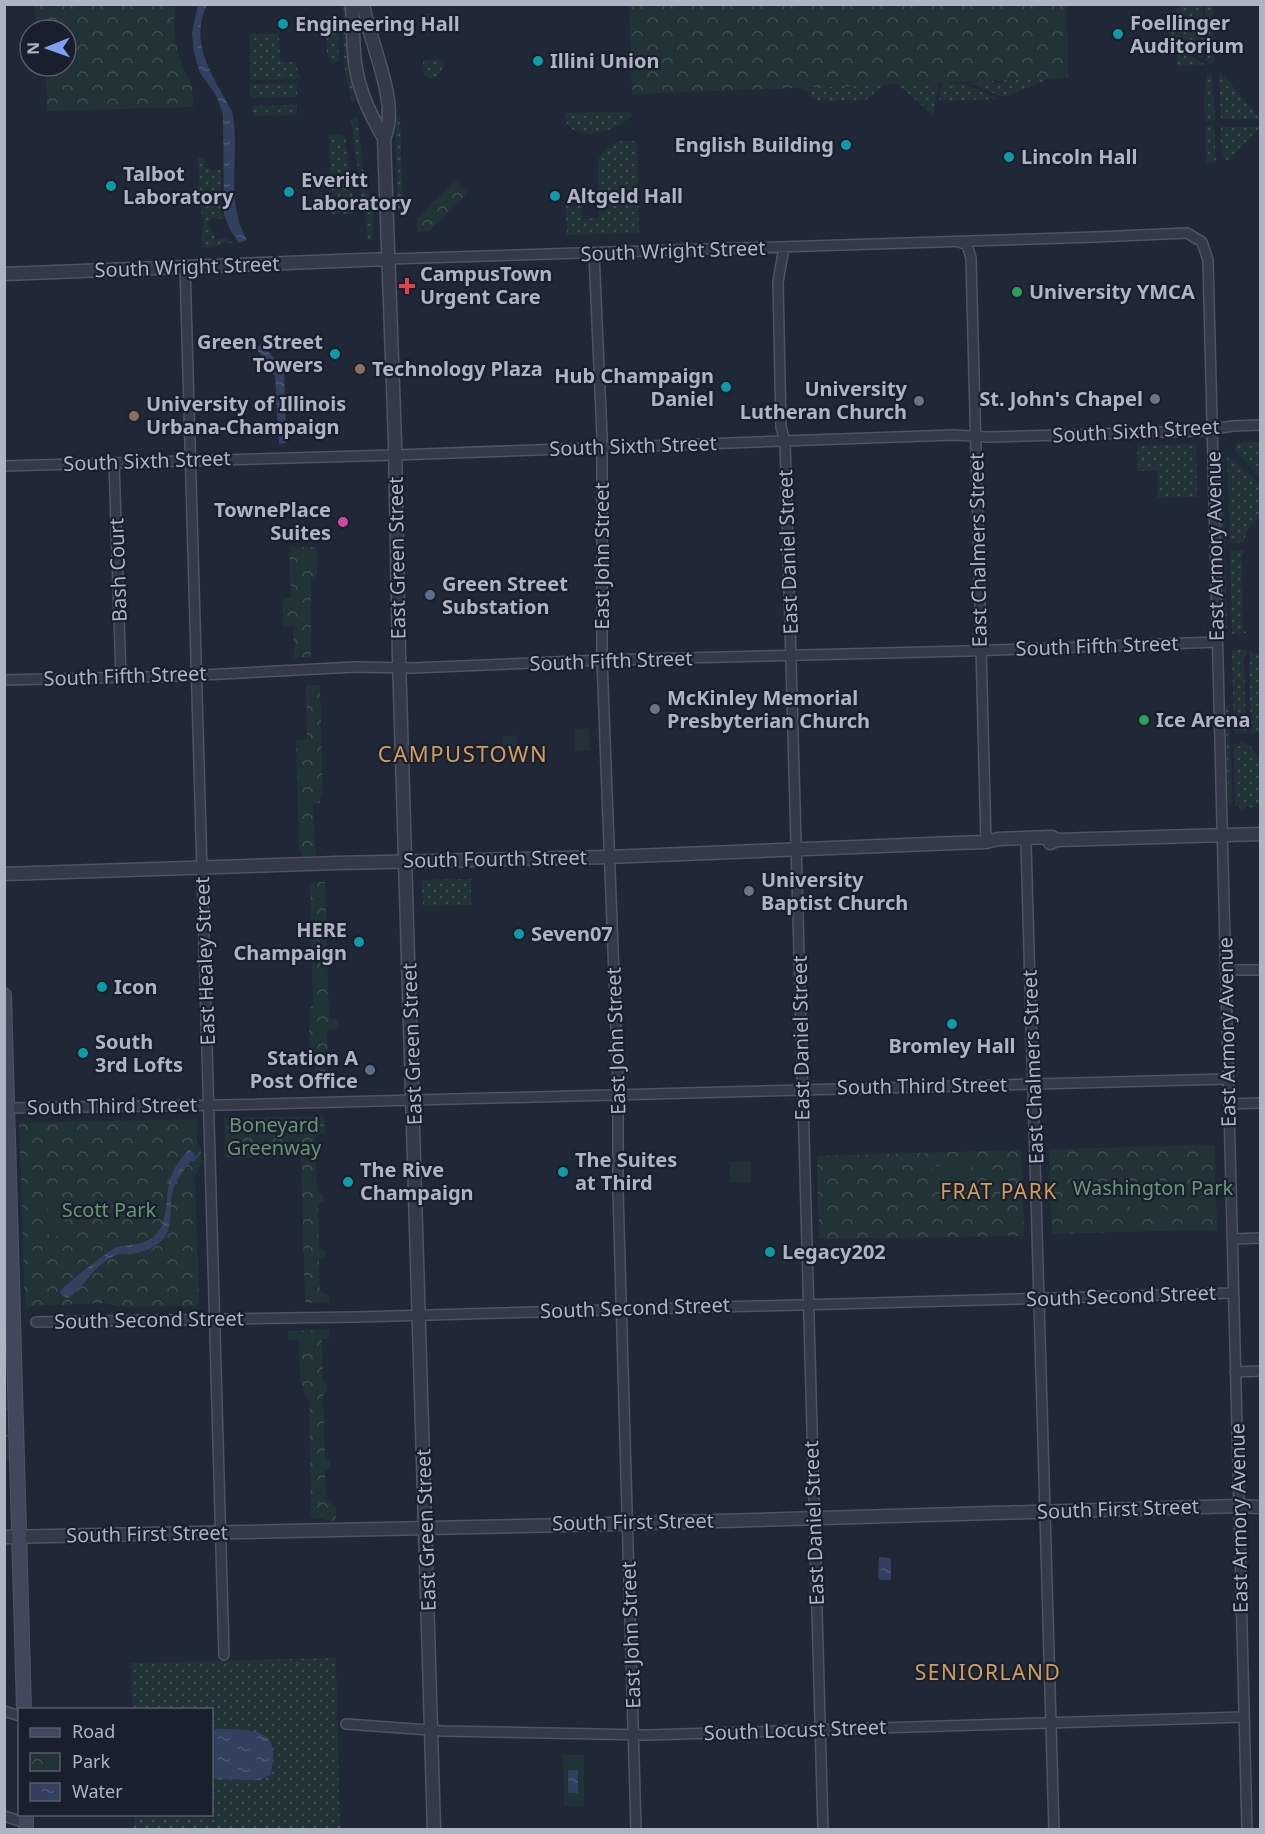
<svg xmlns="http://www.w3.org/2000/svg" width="1265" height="1834" viewBox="0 0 1265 1834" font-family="'Noto Sans',sans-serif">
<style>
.grass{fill:url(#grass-dots)}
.park{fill:url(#park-crowns)}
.garden{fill:#223338}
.water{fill:url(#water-ripples)}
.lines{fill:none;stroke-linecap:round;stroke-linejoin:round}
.minor-casing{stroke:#4e5462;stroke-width:12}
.tertiary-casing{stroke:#4e5462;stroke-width:15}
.secondary-casing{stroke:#4e5462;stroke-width:16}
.minor{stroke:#343a48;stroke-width:9}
.tertiary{stroke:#343a48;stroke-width:12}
.secondary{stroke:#42485b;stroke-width:14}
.culture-dot{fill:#0f9aa8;stroke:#191f2c;stroke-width:2}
.health-dot{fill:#e0444e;stroke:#191f2c;stroke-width:2}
.leisure-dot{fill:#2e9e5b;stroke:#191f2c;stroke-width:2}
.education-dot{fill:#8d6e63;stroke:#191f2c;stroke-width:2}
.worship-dot{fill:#6b7280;stroke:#191f2c;stroke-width:2}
.hotel-dot{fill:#d1479c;stroke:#191f2c;stroke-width:2}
.service-dot{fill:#5c6f8a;stroke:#191f2c;stroke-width:2}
.labels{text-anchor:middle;stroke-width:4.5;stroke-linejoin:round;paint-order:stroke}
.poi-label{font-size:20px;font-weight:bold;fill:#aeb4c4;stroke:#191f2c;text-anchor:start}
.street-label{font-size:20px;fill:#aeb4c4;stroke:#191f2c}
.park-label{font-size:20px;fill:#669577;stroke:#191f2c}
.neighbourhood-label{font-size:21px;letter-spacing:1.5px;fill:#d29e5c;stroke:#191f2c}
.quarter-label{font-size:22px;letter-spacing:1.5px;fill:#d29e5c;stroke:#191f2c}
</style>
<defs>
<pattern id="grass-dots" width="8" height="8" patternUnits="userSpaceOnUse" patternTransform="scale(1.5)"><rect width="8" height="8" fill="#223338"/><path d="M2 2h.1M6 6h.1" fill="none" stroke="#404e53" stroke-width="1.8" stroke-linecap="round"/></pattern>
<pattern id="park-crowns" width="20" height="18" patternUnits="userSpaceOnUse" patternTransform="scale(1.5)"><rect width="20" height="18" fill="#223338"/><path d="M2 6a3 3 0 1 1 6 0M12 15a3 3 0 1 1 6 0" fill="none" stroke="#404e53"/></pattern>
<pattern id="water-ripples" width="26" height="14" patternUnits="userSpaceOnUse" patternTransform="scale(1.5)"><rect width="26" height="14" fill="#34405f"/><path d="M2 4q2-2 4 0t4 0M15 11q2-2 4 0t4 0" fill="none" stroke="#4f5974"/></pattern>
</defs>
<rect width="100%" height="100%" fill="#202737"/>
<path class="grass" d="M1183 4 1202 5 1203 58C1194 53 1181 49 1174 41 1162 29 1170 12 1183 4Z
M342 5H346L348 70 356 101H352L345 71Z
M1205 5H1213L1214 62 1212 63 1206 60Z
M431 13 438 17 443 29 422 32V19L425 14Z
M326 16H338L339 62 333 63 327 54Z
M250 34H279L280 62H295L301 79 250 80Z
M1179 53H1184L1203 63 1204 65 1177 66 1176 55Z
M425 60H441L444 62 442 69 437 77 431 79 424 75 423 61Z
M1212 72 1215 121 1205 122 1204 96 1207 73Z
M1221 72 1260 119H1221L1219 73Z
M1045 78V81L1007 96H1000L970 83 993 80 994 83H1004V80Z
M939 82 933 115 900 86 899 84Z
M942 82 963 84 998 99 939 101Z
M297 83V97L250 98V84Z
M885 84 866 100 818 101 800 88Z
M297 105V115L253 116 252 106Z
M628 112 633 114C618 133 567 147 564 113Z
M400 116 403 217H398L395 117Z
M357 118 365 182 360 184 351 119Z
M1214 125 1216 162 1206 163 1205 126Z
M1260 127 1228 161C1220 154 1220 138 1221 127Z
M329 135 345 136 350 172 347 176H333V173L330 172Z
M617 141H637L639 233 567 235 566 206H581L582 219 599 218 598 161 600 156Z
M204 157 205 166 212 171 221 170V208L224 219 212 218 207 224 211 227 216 240 228 237 232 243H222V246L204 247 202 245 203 221 199 200 198 158Z
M334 183 351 184 355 214H332L331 187H334Z
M366 187 374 206 373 239H368L360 188Z
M1260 442V477L1235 451 1236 443Z
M1196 444 1197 497 1157 498V470L1138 471 1137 446Z
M1219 452H1223L1227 629H1224Z
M1227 454 1260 484V518L1247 530 1244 542 1230 543Z
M1244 550V554L1242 555 1243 630H1246V633L1232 634 1230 551Z
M1232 650H1247V655L1244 656 1246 729 1249 733 1234 734Z
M1249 651 1259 655 1260 663V733H1251Z
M1229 705 1232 804H1228L1226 706Z
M1241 742C1265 748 1261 782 1260 802L1253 808 1245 806 1244 811H1241L1239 806H1235L1234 745 1240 746Z
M471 879V905L423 906 422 880Z
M336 1658 340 1829H134V1815L212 1814V1710L132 1709 131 1663Z"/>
<path class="park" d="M34 5H176L174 20 175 42 182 64 192 87 193 107 47 111 46 77H53V66H66V30H38Z
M629 5H1067L1068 78 632 94Z
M455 180 468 193 430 231 417 232V219Z
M289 547H317V575L311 579V658H294L293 627H283V599L291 598Z
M306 685H320L323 797H320V803L313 804 316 856H303L299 849 296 740 307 739Z
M310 882H325L329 1019H338V1029L327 1030 329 1084H338V1088H315V1069L309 1058V1007L313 1006Z
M324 1116 325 1133 315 1136 317 1191 323 1195 324 1201 318 1204 319 1248 326 1252V1257L319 1260 320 1291 329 1296V1302L305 1303 301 1157 225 1158 224 1118Z
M197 1119V1142L201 1149V1163L195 1176 199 1306 119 1307 106 1303 34 1306 25 1310 19 1123Z
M1215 1145 1217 1231 1195 1230 1052 1234 1049 1149Z
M1021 1150 1024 1236 819 1239 817 1156Z
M329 1330V1339H322L323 1381 327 1385V1392L323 1395 325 1458 330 1461V1468L325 1471 326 1501 336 1506V1519L333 1521 311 1517 309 1402 300 1381 299 1340H288V1331Z
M4 1332 9 1461 5 1462 4 1461Z"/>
<path class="garden" d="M589 728 590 750 575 751 574 729Z
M517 735V755H503V736Z
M751 1161V1182H730V1162Z
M971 1165 972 1188 933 1189V1166Z
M1131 1200 1162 1201 1161 1217 1130 1216Z
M48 1204H64L65 1236H49Z
M563 1755H584V1806H564Z"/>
<path class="water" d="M198 4 207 5C188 43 214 78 232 111 241 154 224 201 247 240L239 243 232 233 224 215 223 114 216 95 200 73 194 53 192 33Z
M262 343 284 371 286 443 279 444 275 376 256 348Z
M189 1149 198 1157 194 1161H191C183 1171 175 1181 172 1194 169 1207 173 1222 166 1235 159 1246 143 1253 130 1254 125 1255 121 1253 117 1255 95 1262 86 1286 68 1298L61 1295 60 1292C63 1286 111 1248 118 1247 133 1244 146 1245 157 1233 169 1220 165 1196 170 1180 173 1168 181 1158 189 1149Z
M879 1557 891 1558V1578L890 1580H880L878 1578Z
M216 1729C251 1730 284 1726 270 1775L260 1780 212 1779V1731Z
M568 1770H578V1793H568Z"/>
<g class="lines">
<defs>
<path id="minor" d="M959 242 967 245 971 258 986 842
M784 247 778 282 781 427 785 441 823 1830
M594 253 602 436V660L618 1081V1191L636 1830
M389 259 1096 237 1187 233 1202 242 1208 260 1247 1830
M185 266 224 1655
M114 462 121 677
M4 466 395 455 953 435 989 437 1199 431 1233 426 1260 425
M4 680 183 676 355 667 413 668 602 660 967 651 1217 642
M1026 844 1054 1830
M1226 970H1260
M1229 1104 1260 1103
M4 1108 223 1105 1228 1079
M1232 1239 1260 1238
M36 1322 356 1317 1233 1293
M1235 1372 1260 1371
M4 1711 20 1716
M346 1724 443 1731 647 1735 1244 1717
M4 1816 26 1823"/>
<path id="tertiary" d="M352 4C354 51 351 75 373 118 377 125 379 131 384 138
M363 4C369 41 401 105 384 138L395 442 399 657 434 1830
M4 274 389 259
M1050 843 1057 840 1260 834
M4 874 337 863 608 857 955 843 986 842 998 839 1052 837 1057 840
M4 1537 615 1524 1238 1506 1260 1507"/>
<path id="secondary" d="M4 995 24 1710
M26 1814V1830"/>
</defs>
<use href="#minor" class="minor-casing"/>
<use href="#tertiary" class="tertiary-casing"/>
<use href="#secondary" class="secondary-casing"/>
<use href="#minor" class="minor"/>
<use href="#tertiary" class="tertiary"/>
<use href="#secondary" class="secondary"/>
</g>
<g class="culture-dot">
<circle cx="283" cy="24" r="6"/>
<circle cx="1118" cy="34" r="6"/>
<circle cx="538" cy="61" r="6"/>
<circle cx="846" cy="145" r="6"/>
<circle cx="1009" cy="157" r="6"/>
<circle cx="111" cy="186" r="6"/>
<circle cx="289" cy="192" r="6"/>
<circle cx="555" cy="196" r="6"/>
<circle cx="335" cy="354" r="6"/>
<circle cx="726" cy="387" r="6"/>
<circle cx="519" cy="934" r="6"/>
<circle cx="359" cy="942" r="6"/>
<circle cx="102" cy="987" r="6"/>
<circle cx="952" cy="1024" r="6"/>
<circle cx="83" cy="1053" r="6"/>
<circle cx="563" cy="1172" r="6"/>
<circle cx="348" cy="1182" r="6"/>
<circle cx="770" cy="1252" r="6"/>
</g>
<path class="health-dot" d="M404 277h6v6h6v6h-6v6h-6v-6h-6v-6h6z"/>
<g class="leisure-dot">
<circle cx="1017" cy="292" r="6"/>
<circle cx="1144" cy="720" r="6"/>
</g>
<g class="education-dot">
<circle cx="360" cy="369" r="6"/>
<circle cx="134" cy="416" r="6"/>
</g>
<g class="worship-dot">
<circle cx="1155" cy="399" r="6"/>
<circle cx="919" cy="401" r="6"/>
<circle cx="655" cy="709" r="6"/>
<circle cx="749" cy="891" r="6"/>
</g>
<circle class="hotel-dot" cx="343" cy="522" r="6"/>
<g class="service-dot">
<circle cx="430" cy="595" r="6"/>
<circle cx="370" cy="1070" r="6"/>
</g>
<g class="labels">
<g class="poi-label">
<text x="1130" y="30">Foellinger<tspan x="1130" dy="23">Auditorium</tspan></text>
<text x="295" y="31">Engineering Hall</text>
<text x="550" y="68">Illini Union</text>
<text x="834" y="152" text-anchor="end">English Building</text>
<text x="1021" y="164">Lincoln Hall</text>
<text x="123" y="181">Talbot<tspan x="123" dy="23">Laboratory</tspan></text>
<text x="301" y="187">Everitt<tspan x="301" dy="23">Laboratory</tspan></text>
<text x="567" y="203">Altgeld Hall</text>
<text x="420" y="281">CampusTown<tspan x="420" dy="23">Urgent Care</tspan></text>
<text x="1029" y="299">University YMCA</text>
<text x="323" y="349" text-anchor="end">Green Street<tspan x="323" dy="23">Towers</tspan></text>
<text x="372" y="376">Technology Plaza</text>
<text x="714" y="383" text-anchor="end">Hub Champaign<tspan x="714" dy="23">Daniel</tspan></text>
<text x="907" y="396" text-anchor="end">University<tspan x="907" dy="23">Lutheran Church</tspan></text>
<text x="1143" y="406" text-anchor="end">St. John's Chapel</text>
<text x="146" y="411">University of Illinois<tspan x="146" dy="23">Urbana-Champaign</tspan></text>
<text x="331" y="517" text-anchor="end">TownePlace<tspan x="331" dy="23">Suites</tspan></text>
<text x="442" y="591">Green Street<tspan x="442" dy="23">Substation</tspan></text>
<text x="667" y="705">McKinley Memorial<tspan x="667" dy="23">Presbyterian Church</tspan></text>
<text x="1156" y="727">Ice Arena</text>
<text x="761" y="887">University<tspan x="761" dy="23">Baptist Church</tspan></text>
<text x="347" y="937" text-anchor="end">HERE<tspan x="347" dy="23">Champaign</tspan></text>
<text x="531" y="941">Seven07</text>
<text x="114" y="994">Icon</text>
<text x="95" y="1049">South<tspan x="95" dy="23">3rd Lofts</tspan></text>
<text x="952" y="1053" text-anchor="middle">Bromley Hall</text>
<text x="358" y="1065" text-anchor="end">Station A<tspan x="358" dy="23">Post Office</tspan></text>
<text x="575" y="1167">The Suites<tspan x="575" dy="23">at Third</tspan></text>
<text x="360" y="1177">The Rive<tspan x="360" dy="23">Champaign</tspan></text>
<text x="782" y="1259">Legacy202</text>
</g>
<g class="street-label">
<text transform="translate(673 251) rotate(-2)" y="7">South Wright Street</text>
<text transform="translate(187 267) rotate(-2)" y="7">South Wright Street</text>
<text transform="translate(1136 431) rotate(-3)" y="7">South Sixth Street</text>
<text transform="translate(633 446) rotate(-2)" y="7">South Sixth Street</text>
<text transform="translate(147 461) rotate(-2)" y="7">South Sixth Street</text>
<text transform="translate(1215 546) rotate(-91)" y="7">East Armory Avenue</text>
<text transform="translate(978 550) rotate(-91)" y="7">East Chalmers Street</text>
<text transform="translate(788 552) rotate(-92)" y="7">East Daniel Street</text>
<text transform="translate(602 556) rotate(-90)" y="7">East John Street</text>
<text transform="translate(397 558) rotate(-91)" y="7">East Green Street</text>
<text transform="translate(118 570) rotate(-92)" y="7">Bash Court</text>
<text transform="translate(1097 646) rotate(-2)" y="7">South Fifth Street</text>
<text transform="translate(611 661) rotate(-2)" y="7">South Fifth Street</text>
<text transform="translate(125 676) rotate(-2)" y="7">South Fifth Street</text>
<text transform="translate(495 859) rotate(-1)" y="7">South Fourth Street</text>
<text transform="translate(205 961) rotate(-92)" y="7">East Healey Street</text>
<text transform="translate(1227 1032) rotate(-91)" y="7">East Armory Avenue</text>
<text transform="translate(801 1038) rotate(-91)" y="7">East Daniel Street</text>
<text transform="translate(616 1041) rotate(-92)" y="7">East John Street</text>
<text transform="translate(412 1044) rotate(-92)" y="7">East Green Street</text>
<text transform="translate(1033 1067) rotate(-92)" y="7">East Chalmers Street</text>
<text transform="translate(922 1086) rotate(-1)" y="7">South Third Street</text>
<text transform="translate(112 1106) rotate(-1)" y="7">South Third Street</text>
<text transform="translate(1121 1296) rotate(-2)" y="7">South Second Street</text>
<text transform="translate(635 1308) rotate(-2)" y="7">South Second Street</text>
<text transform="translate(149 1320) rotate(-1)" y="7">South Second Street</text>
<text transform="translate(1118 1509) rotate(-2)" y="7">South First Street</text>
<text transform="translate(1239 1518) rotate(-91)" y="7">East Armory Avenue</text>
<text transform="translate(633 1522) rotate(-1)" y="7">South First Street</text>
<text transform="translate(814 1523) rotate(-92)" y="7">East Daniel Street</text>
<text transform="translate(426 1530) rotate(-92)" y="7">East Green Street</text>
<text transform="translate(147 1534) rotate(-1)" y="7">South First Street</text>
<text transform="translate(631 1635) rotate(-92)" y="7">East John Street</text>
<text transform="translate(795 1730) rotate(-2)" y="7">South Locust Street</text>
</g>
<g class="park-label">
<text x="274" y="1132">Boneyard<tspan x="274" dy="23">Greenway</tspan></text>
<text x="1153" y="1195">Washington Park</text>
<text x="109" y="1217">Scott Park</text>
</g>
<g class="neighbourhood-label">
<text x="999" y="1199">FRAT PARK</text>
<text x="988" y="1680">SENIORLAND</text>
</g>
<g class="quarter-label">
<text x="463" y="762">CAMPUSTOWN</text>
</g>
</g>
<rect width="1265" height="1834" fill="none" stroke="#aeb4c4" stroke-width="12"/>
<rect x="18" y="1708" width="195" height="108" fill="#191f2c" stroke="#555b69" stroke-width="1.5"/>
<rect x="30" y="1728" width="30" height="9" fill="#42485b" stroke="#555b69" stroke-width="1.5"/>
<text x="72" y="1738" font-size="18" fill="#aeb4c4">Road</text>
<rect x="30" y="1753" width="30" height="18" fill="url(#park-crowns)" stroke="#555b69" stroke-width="1.5"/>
<text x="72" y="1768" font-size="18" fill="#aeb4c4">Park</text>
<rect x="30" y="1783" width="30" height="18" fill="url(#water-ripples)" stroke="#555b69" stroke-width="1.5"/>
<text x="72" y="1798" font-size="18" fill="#aeb4c4">Water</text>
<g transform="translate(48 48) rotate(269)"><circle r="28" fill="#191f2c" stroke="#555b69" stroke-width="1.5"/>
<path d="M0-4.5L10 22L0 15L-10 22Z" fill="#829ff6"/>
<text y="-9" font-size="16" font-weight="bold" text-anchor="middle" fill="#aeb4c4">N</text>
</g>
</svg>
